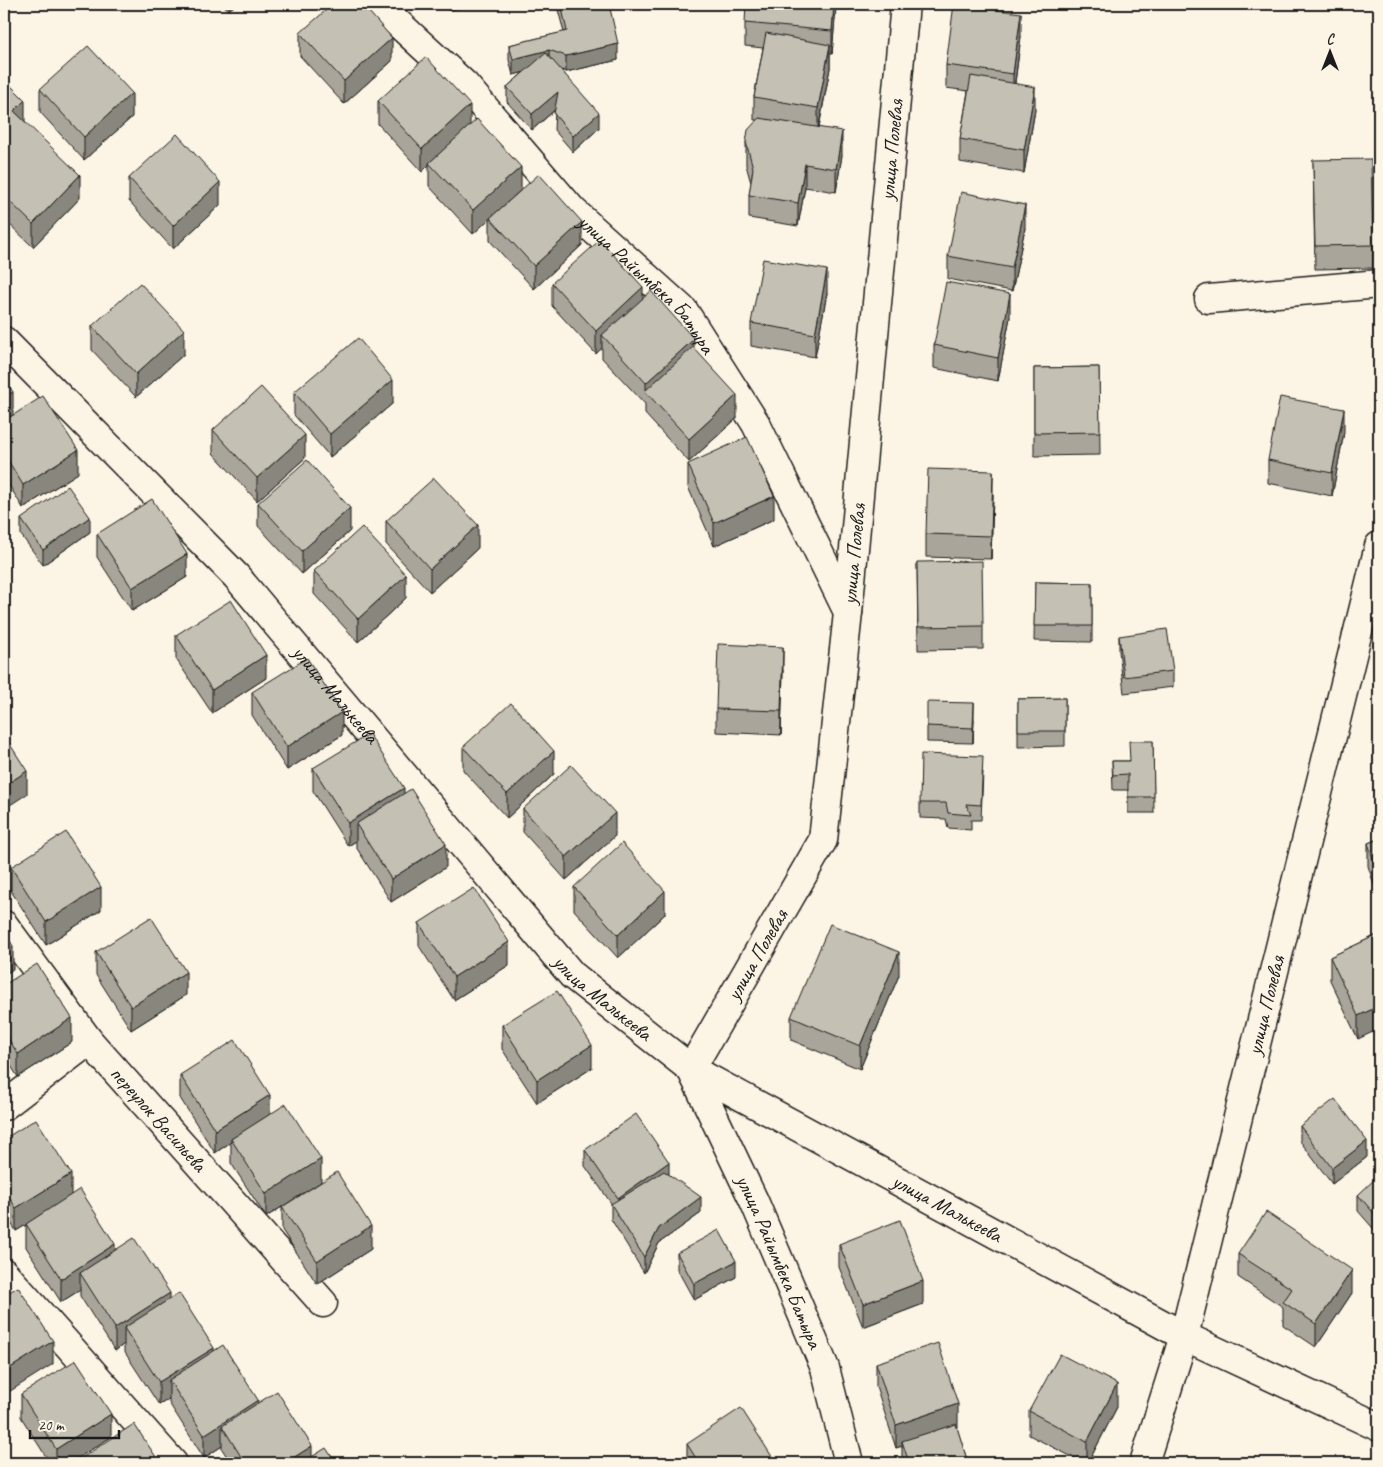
<svg xmlns="http://www.w3.org/2000/svg" width="1383" height="1467" viewBox="0 0 1383 1467" font-family="Caveat,sans-serif">
<style>
.lines{fill:none;stroke-linecap:round;stroke-linejoin:round}
.minor-casing{stroke:#1c1c1c;stroke-width:31}
.minor{stroke:#fcf5e5;stroke-width:28}
.wall{fill:#a9a59a;stroke:#1c1c1c}
.shaded-wall{fill:#89867d;stroke:#1c1c1c}
.building{fill:#c4c0b3;stroke:#1c1c1c}
.labels{text-anchor:middle;stroke-width:5;stroke-linejoin:round;paint-order:stroke}
.street-label{font-size:21px;fill:#1c1c1c;stroke:#fcf5e5}
</style>
<rect width="100%" height="100%" fill="#fcf5e5"/>
<filter id="ink" filterUnits="userSpaceOnUse"><feTurbulence type="fractalNoise" baseFrequency=".02" numOctaves="2"/><feDisplacementMap in="SourceGraphic" scale="10" xChannelSelector="R" yChannelSelector="G"/><feConvolveMatrix kernelMatrix="1 2 1 2 8 2 1 2 1" color-interpolation-filters="sRGB"/></filter>
<g filter="url(#ink)">
<g class="lines">
<defs>
<g id="minor">
<path id="s1" d="M377 4 465 85 573 211 684 311 756 424 848 612"/>
<path d="M1209 299 1379 284"/>
<path id="s2" d="M4 341 236 576 572 975 691 1069 1184 1336 1379 1427"/>
<path id="s3" d="M4 925 89 1041 323 1303"/>
<path id="s4" d="M691 1069 823 840 848 613 905 4"/>
<path id="s5" d="M691 1069 754 1201 825 1368 849 1463"/>
<path d="M4 1106 89 1041"/>
<path d="M4 1273 173 1463"/>
<path id="s6" d="M1144 1463 1184 1336 1379 546"/>
</g>
</defs>
<use href="#minor" class="minor-casing"/>
<use href="#minor" class="minor"/>
</g>
<path class="wall" d="M222 4H236L229 10Z
M287 4H296L293 8Z
M446 4H481L448 10Z
M558 4H609L618 60 566 72 562 70 599 128 573 152 554 130 555 110 532 130 507 102V87L524 72 513 75 509 60V45L564 32 558 10Z
M836 4 832 54H830V68L819 128 842 155 836 192 805 187 798 226 749 218V195L751 183 746 165V142L757 120H754V97L763 48 745 46V23Z
M300 33 392 61 344 104 300 56Z
M1021 36 1015 83 1035 110 1024 173 960 162V139L968 91 946 88V65Z
M4 79 25 122 80 198 33 247 4 219Z
M40 89 132 117 84 160 40 112Z
M378 101 470 126 521 190 582 245 534 289 490 241V218L473 234 429 186V165L422 172 378 124Z
M1313 160 1373 245V268L1315 269Z
M129 178 220 205 173 249 129 201Z
M1025 228 1012 291 948 279V256Z
M552 283 643 298 694 348 737 418 689 462 645 414V404L602 358V348L596 354 552 306Z
M827 293 815 357 751 346V323Z
M1010 317 998 381 934 368V345Z
M92 326 184 354 136 397 92 350Z
M1099 367 1100 455 1034 456V368Z
M294 392 393 403 330 457 294 415Z
M4 421 78 473 23 508 4 477Z
M213 430 305 458 257 501 213 453Z
M1344 432 1332 496 1268 483V460Z
M688 464 774 519 714 546 688 487Z
M993 494 991 559 926 557V534Z
M258 503 350 531 302 574 258 526Z
M21 519 90 532 43 565 21 535Z
M386 521 478 548 430 592 386 544Z
M97 534 187 577 132 611 97 557Z
M917 562 983 626V649L918 650Z
M314 571 406 598 358 642 314 594Z
M1035 582 1092 583V642L1034 641Z
M176 635 266 678 212 713 176 659Z
M1119 636 1173 671V687L1124 693 1119 651Z
M783 670 781 735 716 732V709Z
M252 692 342 735 287 770 252 715Z
M1065 698V746L1018 747V699Z
M974 719 973 743 927 742V726Z
M1153 741 1154 813H1128V790H1113L1112 761H1129Z
M463 747 554 774 507 818 463 770Z
M313 768 404 794 446 867 391 902 356 847V841L348 846 313 791Z
M983 772 981 820H971V830L948 828 946 819 920 818V803Z
M523 809 615 836 566 880 523 832Z
M1379 839V900L1368 866V843Z
M11 867 101 910 46 945 11 891Z
M574 887 665 914 618 958 574 910Z
M419 923 509 965 454 1000 419 946Z
M1379 934 1358 1039 1330 980V957Z
M96 952 186 995 131 1030 96 975Z
M899 975 860 1069 791 1040V1017Z
M4 985 72 1042 18 1077 4 1055Z
M502 1025 592 1068 537 1103 502 1049Z
M180 1075 270 1115 321 1181 371 1249 317 1284 282 1230V1207L266 1217 231 1163V1142L215 1153 180 1098Z
M1300 1126 1367 1157 1332 1184 1300 1141Z
M4 1139 71 1195 115 1250 170 1299 258 1403 312 1457 336 1463H231L222 1449V1446L204 1458 169 1403V1399L159 1405 124 1351V1344L115 1351 80 1296V1290L61 1302 26 1247V1225L16 1231 4 1212Z
M585 1150 669 1174 701 1213 659 1243 644 1273 611 1219V1203L585 1166Z
M1379 1180V1235L1358 1211V1195Z
M839 1244 923 1304 863 1327 839 1267Z
M677 1253 736 1277 694 1300 677 1269Z
M1238 1254 1352 1293 1316 1347 1283 1325V1307L1238 1277Z
M876 1363 958 1428H957L968 1463H904L902 1457V1446L896 1448 876 1386Z
M21 1394 111 1437 70 1463H50L21 1417Z
M1117 1407 1088 1463H1084L1029 1435V1411Z
M687 1444 776 1463H687Z"/>
<path class="shaded-wall" d="M229 4H236L229 10Z
M293 4H296L293 8Z
M834 4H836V8L832 54V31Z
M1021 13V36L1013 97V74Z
M392 38V61L344 104V81Z
M618 44V60L566 72V56Z
M830 45V68L818 131V108Z
M549 50V66L513 75V59Z
M1035 87V110L1024 173V150Z
M558 92V107L532 130V114Z
M132 93V117L84 160V137Z
M25 100V123L14 111Z
M470 105V128L429 163V165L422 172V149Z
M599 113V128L573 152V136Z
M842 131V155L836 192V169Z
M805 164V187L798 226V203Z
M521 167V190L473 234V210Z
M80 175V198L33 247V224Z
M220 182V205L173 249V226Z
M1025 205V228L1012 291V268Z
M582 222V245L534 289V266Z
M827 270V293L815 357V334Z
M643 287V311L602 335V348L596 354V331Z
M1010 294V317L998 381V358Z
M184 330V354L136 397V374Z
M694 339V362L646 393V383Z
M393 380V403L330 457V434Z
M13 392V415L4 420V397Z
M737 395V418L689 462V439Z
M1344 409V432L1332 496V473Z
M305 435V458L257 501V478Z
M78 450V473L23 508V485Z
M993 471V494L991 559V536Z
M774 496V519L714 546V523Z
M350 508V531L302 574V551Z
M90 517V532L43 565V550Z
M478 525V548L430 592V569Z
M187 554V577L132 611V588Z
M406 575V598L358 642V619Z
M783 647V670L781 735V711Z
M266 655V678L212 713V690Z
M974 703V719L973 743V728Z
M342 712V735L287 770V747Z
M554 751V774L507 818V794Z
M27 771V794L4 809V786Z
M404 788V811L356 824V841L348 846V823Z
M615 813V836L566 880V857Z
M446 844V867L391 902V879Z
M101 887V910L46 945V922Z
M665 891V914L618 958V935Z
M509 942V965L454 1000V977Z
M13 946V969L4 975V952Z
M899 952V975L860 1069V1046Z
M186 972V995L131 1030V1007Z
M1379 1006V1029L1358 1039V1016Z
M72 1018V1042L18 1077V1054Z
M592 1045V1068L537 1103V1080Z
M270 1095V1118L231 1139V1142L215 1153V1130Z
M1367 1141V1157L1332 1184V1168Z
M321 1159V1182L266 1217V1194Z
M669 1162V1177L618 1213V1198Z
M71 1174V1197L16 1231V1208Z
M701 1197V1213L659 1243 644 1273V1257L659 1228Z
M371 1226V1249L317 1284V1261Z
M115 1244V1267L80 1273V1290L61 1302V1279Z
M736 1261V1277L694 1300V1284Z
M1352 1270V1293L1316 1347V1324Z
M923 1281V1304L863 1327V1304Z
M170 1293V1316L124 1328V1344L115 1351V1328Z
M53 1341V1364L4 1395V1372Z
M214 1348V1371L169 1380V1399L159 1405V1382Z
M1117 1384V1407L1088 1463H1087V1442Z
M258 1400V1423L222 1426V1446L204 1458V1435Z
M958 1404V1428L904 1445 902 1441V1446L896 1448V1425Z
M111 1414V1437L70 1463H56V1449Z
M312 1446V1463H285Z"/>
<path class="building" d="M333 4H362L392 38 344 81 300 33Z
M561 4H609L618 44 566 56 549 50 513 59 509 45 567 31Z
M746 4H834L832 31 745 23Z
M954 4 1021 13 1013 74 946 65Z
M766 33 830 45 818 108 754 97Z
M88 46 132 93 84 137 40 89Z
M546 53 599 113 573 136 554 114 558 92 532 114 507 87Z
M426 57 470 105 422 149 378 101Z
M971 76 1035 87 1024 150 960 139Z
M4 79 25 100 14 111 80 175 33 224 4 196V122L9 116 4 121Z
M759 118 842 131 836 169 805 164 798 203 749 195 753 168 746 142 748 130Z
M477 119 521 167 473 210 429 163Z
M177 134 220 182 173 226 129 178Z
M1371 159 1373 245 1315 246 1313 160Z
M539 174 582 222 534 266 490 218Z
M961 192 1025 205 1012 268 948 256Z
M600 240 643 287 596 331 552 283Z
M763 259 827 270 815 334 751 323Z
M946 282 1010 294 998 358 934 345Z
M140 283 184 330 136 374 92 326Z
M651 291 694 339 646 383 602 335Z
M358 338 393 380 330 434 294 392Z
M693 347 737 395 689 439 645 391Z
M1099 367 1100 432 1034 433V368Z
M4 378 13 392 4 397Z
M261 387 305 435 257 478 213 430Z
M43 396 78 450 23 485 4 454V421Z
M1280 397 1344 409 1332 473 1268 460Z
M747 437 774 496 714 523 688 464Z
M307 460 350 508 302 551 258 503Z
M928 469 993 471 991 536 926 534Z
M434 478 478 525 430 569 386 521Z
M68 486 90 517 43 550 21 519Z
M152 499 187 554 132 588 97 534Z
M362 527 406 575 358 619 314 571Z
M982 561 983 626 918 627 917 562Z
M1035 582 1092 583V626H1034Z
M231 600 266 655 212 690 176 635Z
M1167 629 1173 671 1124 677 1119 636Z
M718 644 783 647 781 711 716 709Z
M307 658 342 712 287 747 252 692Z
M1065 698V731H1018V699Z
M927 702 974 703 973 728 927 726Z
M511 703 554 751 507 794 463 747Z
M369 734 404 788 348 823 313 768Z
M4 735 27 771 4 786Z
M1129 741H1153L1154 797H1128V774L1113 775 1112 761H1130Z
M921 754 983 756 981 805 966 804 971 815 948 813 946 803H920Z
M571 765 615 813 566 857 523 809Z
M411 789 446 844 391 879 356 824Z
M66 832 101 887 46 922 11 867Z
M1379 839V877L1368 843Z
M622 843 665 891 618 935 574 887Z
M474 888 509 942 454 977 419 923Z
M151 917 186 972 131 1007 96 952Z
M830 924 899 952 860 1046 791 1017Z
M4 931 13 946 4 952Z
M1379 934V1006L1358 1016 1330 957Z
M37 964 72 1018 18 1054 4 1032V985Z
M557 991 592 1045 537 1080 502 1025Z
M235 1040 270 1095 215 1130 180 1075Z
M1335 1099 1367 1141 1332 1168 1300 1126Z
M286 1104 321 1159 266 1194 231 1139Z
M636 1114 669 1162 618 1198 585 1150Z
M36 1119 71 1174 16 1208 4 1189V1139Z
M664 1171 701 1197 659 1228 644 1257 611 1204Z
M337 1172 371 1226 317 1261 282 1207Z
M1377 1177 1379 1180V1219L1358 1195Z
M80 1189 115 1244 61 1279 26 1224Z
M1266 1212 1352 1270 1316 1324 1283 1302 1292 1289 1238 1254Z
M900 1220 923 1281 863 1304 839 1244Z
M719 1230 736 1261 694 1284 677 1253Z
M134 1238 170 1293 115 1328 80 1273Z
M18 1287 53 1341 4 1372V1295Z
M179 1293 214 1348 159 1382 124 1328Z
M938 1343 958 1404 896 1425 876 1363Z
M223 1345 258 1400 204 1435 169 1380Z
M1060 1354 1117 1384 1087 1442 1029 1411Z
M76 1360 111 1414 56 1449 21 1394Z
M277 1391 312 1446 285 1463H245L222 1426Z
M741 1408 776 1463H699L687 1444Z
M134 1424 160 1463H82L80 1459Z
M956 1424 968 1463H909L902 1441Z
M326 1448 336 1463H302Z"/>
</g>
<g class="labels">
<g class="street-label">
<text dy="7" stroke="none"><textPath href="#s4" startOffset="958">улица Полевая</textPath></text>
<text dy="7" stroke="none"><textPath href="#s1" startOffset="390">улица Райымбека Батыра</textPath></text>
<text dy="7" stroke="none"><textPath href="#s4" startOffset="552">улица Полевая</textPath></text>
<text dy="7" stroke="none"><textPath href="#s2" startOffset="485">улица Малькеева</textPath></text>
<text dy="7" stroke="none"><textPath href="#s4" startOffset="132">улица Полевая</textPath></text>
<text dy="7" stroke="none"><textPath href="#s2" startOffset="890">улица Малькеева</textPath></text>
<text dy="7" stroke="none"><textPath href="#s6" startOffset="474">улица Полевая</textPath></text>
<text dy="7" stroke="none"><textPath href="#s3" startOffset="248">переулок Васильева</textPath></text>
<text dy="7" stroke="none"><textPath href="#s2" startOffset="1295">улица Малькеева</textPath></text>
<text dy="7" stroke="none"><textPath href="#s5" startOffset="212">улица Райымбека Батыра</textPath></text>
</g>
</g>
<rect width="1383" height="1467" fill="none" stroke="#fcf5e5" stroke-width="20"/>
<rect x="10" y="10" width="1363" height="1447" fill="none" stroke="#1c1c1c" stroke-width="2" filter="url(#ink)"/>
<g transform="translate(1330 52)" stroke="#fcf5e5" stroke-width="4" paint-order="stroke">
<path d="M0-4L9 19L0 12L-9 19Z" fill="#1c1c1c"/>
<text y="-8" font-size="14" font-weight="bold" text-anchor="middle" fill="#1c1c1c">С</text>
</g>
<path d="M30 1430v8h89v-8" fill="none" stroke="#1c1c1c" stroke-width="2.5"/>
<text x="38" y="1430" font-size="15" fill="#1c1c1c" stroke="#fcf5e5" stroke-width="4" paint-order="stroke">20 m</text>
</svg>
